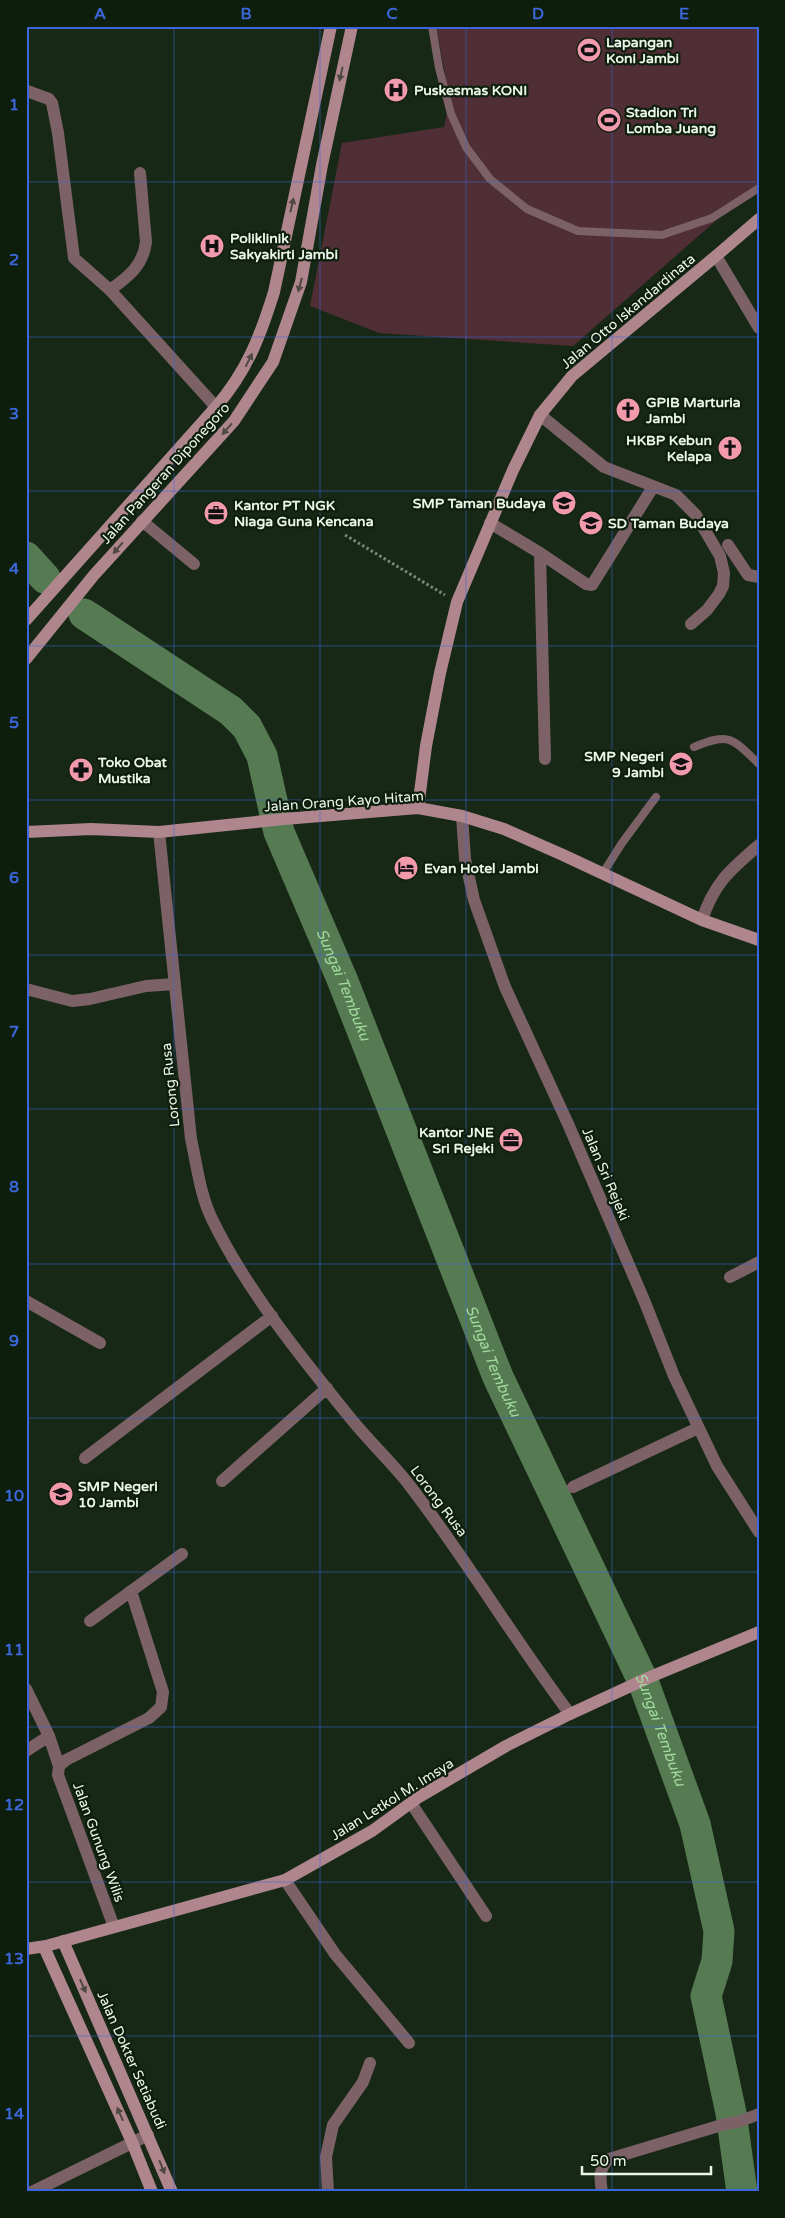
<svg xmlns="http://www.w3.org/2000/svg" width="785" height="2218" viewBox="0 0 785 2218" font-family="'Varela Round',sans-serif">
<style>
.green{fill:#4f2e35}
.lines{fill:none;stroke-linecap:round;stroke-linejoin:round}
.river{stroke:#567b53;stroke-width:31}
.path{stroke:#7a8879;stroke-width:3;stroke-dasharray:2.5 2.5;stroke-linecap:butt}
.lane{stroke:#7c6267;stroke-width:8}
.street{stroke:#7c6267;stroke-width:12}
.secondary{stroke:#af868e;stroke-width:12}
.oneway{fill:#4e4841}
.grid{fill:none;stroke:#3c67db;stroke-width:1;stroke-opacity:0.55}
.labels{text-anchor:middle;stroke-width:4.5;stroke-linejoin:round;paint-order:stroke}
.poi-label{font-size:14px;font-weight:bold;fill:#ecf7eb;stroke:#0e1e0d;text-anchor:start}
.street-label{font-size:14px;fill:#ecf7eb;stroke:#0e1e0d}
.water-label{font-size:15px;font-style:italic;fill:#a2dc9d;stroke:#0e1e0d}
.neatline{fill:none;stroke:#3c67db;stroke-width:2}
.grid-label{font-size:16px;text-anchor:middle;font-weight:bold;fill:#3c67db}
</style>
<rect width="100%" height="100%" fill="#172816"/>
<path class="green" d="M436 26H759V183L573 346 379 333 310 306 342 143 444 127 450 100Z"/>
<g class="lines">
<g class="river">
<path d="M26 557 45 578"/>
<path id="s1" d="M84 614 231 711 247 727 262 756 279 832 342 979 498 1377 643 1681 695 1824 719 1931 717 1961 706 1996 731 2113 742 2192"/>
</g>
<path class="path" d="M345 535 445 595"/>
<path class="lane" d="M432 26 439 68 451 114 466 147 490 179 527 209 578 231 662 235 712 218 759 188
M694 747C730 732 732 738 759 764
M603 873 622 843 656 797"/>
<path class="street" d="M27 91 49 99 52 103 58 133 74 258 110 290 216 407
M716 256 759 328
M110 290C128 277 143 266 146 242L140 173
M540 415 604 467 676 495 696 515 720 556 724 573 723 586 719 594 707 610 691 624
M142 521 194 564
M490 523 540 553 586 584 592 585 653 487
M728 545 748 575 759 577
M540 553 545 759
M462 816 465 859 474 900 505 987 569 1126 644 1300 674 1376 717 1466 759 1532
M159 832 191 1139C197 1165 200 1195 212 1219 245 1288 304 1361 352 1420 370 1442 390 1461 407 1482 465 1557 513 1638 570 1714
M702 920C714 883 730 870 759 845
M26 989 72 1001 90 999 146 986 175 984
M730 1277 759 1262
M26 1301 100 1343
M85 1458 272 1316
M222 1481 327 1388
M573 1487 698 1428
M90 1621 182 1554
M26 1689 49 1736 59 1766
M26 1751 49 1736
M411 1803 486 1916
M285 1880 335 1954 409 2043
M114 1927 61 1783 58 1775 59 1766 66 1760 149 1718 161 1707 163 1692 131 1591
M32 2192 148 2135
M328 2192 326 2157 333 2125 363 2082 370 2063
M602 2192C600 2178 598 2169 609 2159L725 2124 738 2122 759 2114"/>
<path class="secondary" d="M26 620 216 407C247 371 260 337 274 292L331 26
M26 659 94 575 234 421 273 362 301 282 322 165 352 26
M418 808 426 746 440 673 457 602 513 470 540 415 572 376 716 256 759 219
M26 832 91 829 159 832 284 819 418 808 462 816 504 829 563 855 702 920 759 940
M63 1941 172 2192
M44 1947 132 2142 152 2192
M26 1949 46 1946 285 1880 372 1831 419 1797 506 1746 570 1714 650 1677 759 1632"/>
</g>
<defs><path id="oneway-solid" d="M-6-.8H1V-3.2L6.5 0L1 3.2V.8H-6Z" transform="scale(1.25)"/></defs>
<g class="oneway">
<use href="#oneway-solid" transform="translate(341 74) rotate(103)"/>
<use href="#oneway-solid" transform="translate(292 205) rotate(-77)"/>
<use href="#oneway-solid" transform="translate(300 285) rotate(105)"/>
<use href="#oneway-solid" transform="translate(249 360) rotate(-63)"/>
<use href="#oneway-solid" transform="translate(227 429) rotate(131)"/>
<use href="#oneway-solid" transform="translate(118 548) rotate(131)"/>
<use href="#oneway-solid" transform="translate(83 1986) rotate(66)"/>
<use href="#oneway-solid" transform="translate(120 2114) rotate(-114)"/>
<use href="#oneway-solid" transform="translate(162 2167) rotate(68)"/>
</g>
<path class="grid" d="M174 26V2192M320 26V2192M466 26V2192M612 26V2192M26 182H759M26 337H759M26 491H759M26 646H759M26 800H759M26 955H759M26 1109H759M26 1264H759M26 1418H759M26 1572H759M26 1727H759M26 1882H759M26 2036H759"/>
<defs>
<symbol id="stadium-disc" viewBox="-11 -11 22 22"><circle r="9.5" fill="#f29aad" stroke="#0e1e0d"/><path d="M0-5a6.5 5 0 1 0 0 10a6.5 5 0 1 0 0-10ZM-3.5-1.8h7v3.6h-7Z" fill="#111"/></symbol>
<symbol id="hospital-disc" viewBox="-11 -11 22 22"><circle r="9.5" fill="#f29aad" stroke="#0e1e0d"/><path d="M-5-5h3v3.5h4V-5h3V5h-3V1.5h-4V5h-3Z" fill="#111"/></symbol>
<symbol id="church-disc" viewBox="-11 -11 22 22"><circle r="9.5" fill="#f29aad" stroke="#0e1e0d"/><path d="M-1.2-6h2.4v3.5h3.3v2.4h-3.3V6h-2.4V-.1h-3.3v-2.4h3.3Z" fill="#111"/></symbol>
<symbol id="school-disc" viewBox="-11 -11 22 22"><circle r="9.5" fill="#f29aad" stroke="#0e1e0d"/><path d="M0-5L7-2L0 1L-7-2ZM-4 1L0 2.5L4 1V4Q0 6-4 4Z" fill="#111"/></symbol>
<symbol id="office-disc" viewBox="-11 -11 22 22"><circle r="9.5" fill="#f29aad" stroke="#0e1e0d"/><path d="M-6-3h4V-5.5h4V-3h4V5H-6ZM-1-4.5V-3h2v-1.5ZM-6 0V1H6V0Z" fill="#111"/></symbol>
<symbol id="pharmacy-disc" viewBox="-11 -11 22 22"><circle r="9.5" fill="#f29aad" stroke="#0e1e0d"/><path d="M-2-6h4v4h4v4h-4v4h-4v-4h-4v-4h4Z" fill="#111"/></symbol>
<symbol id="hotel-disc" viewBox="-11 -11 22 22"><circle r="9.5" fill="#f29aad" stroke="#0e1e0d"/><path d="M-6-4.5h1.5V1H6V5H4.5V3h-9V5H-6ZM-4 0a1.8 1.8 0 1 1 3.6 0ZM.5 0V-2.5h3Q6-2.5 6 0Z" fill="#111"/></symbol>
</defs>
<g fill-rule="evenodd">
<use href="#stadium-disc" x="575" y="36" width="28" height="28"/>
<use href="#hospital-disc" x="382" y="76" width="28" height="28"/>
<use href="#stadium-disc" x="595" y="106" width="28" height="28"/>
<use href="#hospital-disc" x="198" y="232" width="28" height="28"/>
<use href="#church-disc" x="614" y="396" width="28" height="28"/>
<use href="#church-disc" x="716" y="434" width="28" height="28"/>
<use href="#school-disc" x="550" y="489" width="28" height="28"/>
<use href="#office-disc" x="202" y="499" width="28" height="28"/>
<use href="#school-disc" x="577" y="509" width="28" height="28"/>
<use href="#school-disc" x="667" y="750" width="28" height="28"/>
<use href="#pharmacy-disc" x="67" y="756" width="28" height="28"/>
<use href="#hotel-disc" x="392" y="854" width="28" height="28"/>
<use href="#office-disc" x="497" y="1126" width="28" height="28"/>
<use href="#school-disc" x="47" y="1480" width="28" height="28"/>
</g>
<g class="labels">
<g class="poi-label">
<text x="606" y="47">Lapangan<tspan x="606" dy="16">Koni Jambi</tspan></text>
<text x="414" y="95">Puskesmas KONI</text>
<text x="626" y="117">Stadion Tri<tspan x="626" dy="16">Lomba Juang</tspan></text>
<text x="230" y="243">Poliklinik<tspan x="230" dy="16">Sakyakirti Jambi</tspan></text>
<text x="646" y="407">GPIB Marturia<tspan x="646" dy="16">Jambi</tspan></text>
<text x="712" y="445" text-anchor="end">HKBP Kebun<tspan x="712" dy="16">Kelapa</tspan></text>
<text x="546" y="508" text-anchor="end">SMP Taman Budaya</text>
<text x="234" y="510">Kantor PT NGK<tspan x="234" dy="16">Niaga Guna Kencana</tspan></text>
<text x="608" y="528">SD Taman Budaya</text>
<text x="664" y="761" text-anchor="end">SMP Negeri<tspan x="664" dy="16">9 Jambi</tspan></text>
<text x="98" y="767">Toko Obat<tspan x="98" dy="16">Mustika</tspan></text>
<text x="424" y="873">Evan Hotel Jambi</text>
<text x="494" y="1137" text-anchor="end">Kantor JNE<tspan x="494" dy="16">Sri Rejeki</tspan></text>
<text x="78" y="1491">SMP Negeri<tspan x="78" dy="16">10 Jambi</tspan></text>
</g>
<g class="street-label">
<text transform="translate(628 311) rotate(-40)" y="5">Jalan Otto Iskandardinata</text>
<text transform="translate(165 473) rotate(-48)" y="5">Jalan Pangeran Diponegoro</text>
<text transform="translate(344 801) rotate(-4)" y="5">Jalan Orang Kayo Hitam</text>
<text transform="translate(170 1085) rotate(-96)" y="5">Lorong Rusa</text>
<text transform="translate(606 1174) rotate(67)" y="5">Jalan Sri Rejeki</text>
<text transform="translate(439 1501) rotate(53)" y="5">Lorong Rusa</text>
<text transform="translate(392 1799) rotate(-32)" y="5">Jalan Letkol M. Imsya</text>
<text transform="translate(99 1842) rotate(70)" y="5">Jalan Gunung Wilis</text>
<text transform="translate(132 2060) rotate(66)" y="5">Jalan Dokter Setiabudi</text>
</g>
<g class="water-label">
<text dy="5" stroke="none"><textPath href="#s1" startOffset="475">Sungai Tembuku</textPath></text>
<text dy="5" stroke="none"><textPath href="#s1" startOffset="880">Sungai Tembuku</textPath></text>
<text dy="5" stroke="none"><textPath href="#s1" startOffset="1285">Sungai Tembuku</textPath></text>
</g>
</g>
<rect width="785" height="2218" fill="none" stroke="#0e1e0d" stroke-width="55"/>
<path d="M582 2166v8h129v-8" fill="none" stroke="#ecf7eb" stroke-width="2.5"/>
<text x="590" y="2166" font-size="15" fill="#ecf7eb" stroke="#0e1e0d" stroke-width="4" paint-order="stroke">50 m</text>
<rect x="28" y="28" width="730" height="2162" class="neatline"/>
<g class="grid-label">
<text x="100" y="19">A</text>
<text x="246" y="19">B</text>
<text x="392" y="19">C</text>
<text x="538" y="19">D</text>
<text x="684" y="19">E</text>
<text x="14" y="110">1</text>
<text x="14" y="265">2</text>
<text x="14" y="419">3</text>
<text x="14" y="574">4</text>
<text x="14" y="728">5</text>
<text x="14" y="883">6</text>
<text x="14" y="1037">7</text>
<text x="14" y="1192">8</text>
<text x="14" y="1346">9</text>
<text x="14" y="1501">10</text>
<text x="14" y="1655">11</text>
<text x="14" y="1810">12</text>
<text x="14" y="1964">13</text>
<text x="14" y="2119">14</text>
</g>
</svg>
